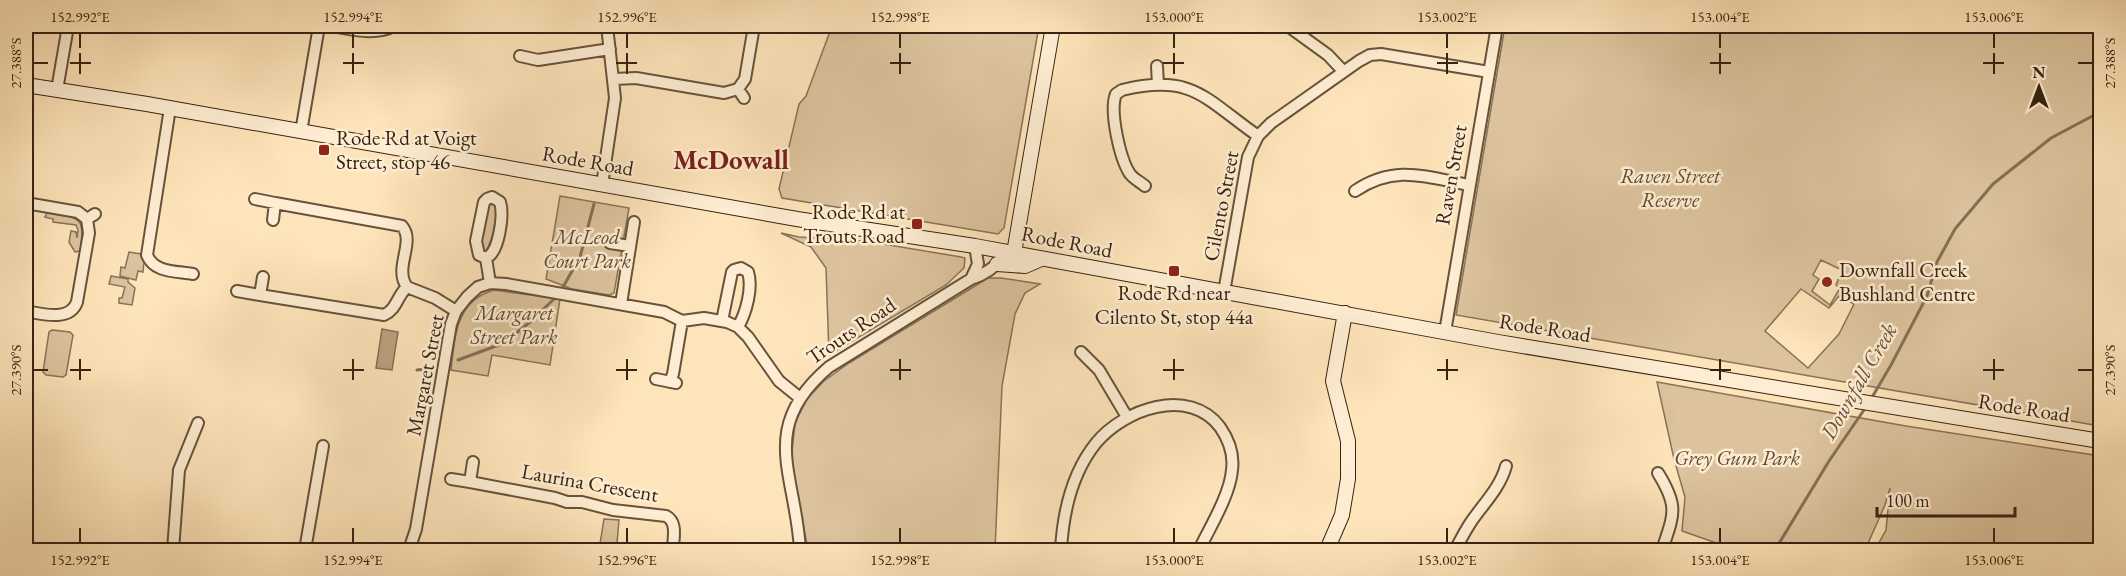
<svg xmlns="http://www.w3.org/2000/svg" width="2126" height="576" viewBox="0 0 2126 576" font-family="'EB Garamond',serif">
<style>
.green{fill:#dcc39d;stroke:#887357;stroke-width:1.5;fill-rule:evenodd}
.water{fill:#baa281;stroke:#856f54;stroke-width:1.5}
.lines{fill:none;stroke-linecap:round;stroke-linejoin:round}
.stream{stroke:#856f54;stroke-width:3}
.street-casing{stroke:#67533b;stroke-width:14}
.secondary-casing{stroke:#352311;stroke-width:16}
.street{stroke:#feedd2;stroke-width:10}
.secondary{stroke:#feedd2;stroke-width:14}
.ticks{fill:none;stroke:#352311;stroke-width:2}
.poi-dot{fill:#8f2418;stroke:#feedd2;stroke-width:2}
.labels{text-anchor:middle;stroke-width:5;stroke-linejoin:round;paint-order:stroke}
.poi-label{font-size:21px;fill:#352311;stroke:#feedd2;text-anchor:start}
.street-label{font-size:21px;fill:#352311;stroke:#feedd2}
.park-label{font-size:21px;font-style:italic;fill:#5f4b34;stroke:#feedd2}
.water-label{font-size:22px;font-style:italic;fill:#644f38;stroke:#feedd2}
.district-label{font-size:27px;font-weight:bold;fill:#7a1f14;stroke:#feedd2}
.neatline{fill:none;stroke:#352311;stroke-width:2}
.ticks-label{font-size:15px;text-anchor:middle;fill:#352311}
</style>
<rect width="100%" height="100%" fill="#fee4ba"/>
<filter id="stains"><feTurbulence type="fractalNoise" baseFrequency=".00333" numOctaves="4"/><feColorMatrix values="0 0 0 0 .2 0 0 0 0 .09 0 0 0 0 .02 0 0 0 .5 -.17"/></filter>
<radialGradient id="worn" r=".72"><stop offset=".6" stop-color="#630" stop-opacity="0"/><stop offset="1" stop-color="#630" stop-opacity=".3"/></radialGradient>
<path class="green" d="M832 26H1039L1004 228 998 234 782 198 779 189 799 104 806 96Z
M1505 26H2100V426L1456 315ZM1821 260 1842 270 1836 285 1840 288 1830 305 1812 291 1819 279 1813 275ZM1801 289 1829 308 1839 296 1854 304 1839 334 1808 368 1765 331Z
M560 196 629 208 614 293 609 295 572 289 546 279Z
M488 203H495L499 217 496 218 493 233 495 234 493 245 484 255 480 241 481 232H484Z
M47 213C79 218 86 215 80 251L75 252 69 242 71 231 76 232 77 238 78 230 76 225 53 222V219L45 217Z
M781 233 799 237 865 241 961 257 965 258 964 268 946 285 829 355 826 268 811 247Z
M129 252 141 254 144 261 143 272 138 271 136 280 120 276 121 267 125 268Z
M111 276 128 279V282L135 288 132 305 119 303V298H122L125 287 109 284Z
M988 278H1001L1040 284 1025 293 1015 314 1002 386 995 550H808L793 473 792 452 795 423 807 399 824 381 849 363Z
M494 290 560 299 550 365 492 355 488 376 451 370C455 335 456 301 494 290Z
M52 330 70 332 73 335 66 375 63 377 46 375 43 372 49 332Z
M1657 382 1906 426 2100 456V550H1875L1886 530 1890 488 1885 505 1865 550H1736L1682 531 1685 497 1674 459Z
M604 519 619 520 617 543 619 550H599Z"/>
<path class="water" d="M382 329 398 332 392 370 376 368Z"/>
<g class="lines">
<path class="stream" d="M563 287 580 257 594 204
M458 360 504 343 530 322 555 298
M417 370 432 368
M1871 399 1891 365 1927 296 1937 262 1955 229 1993 184 2051 138 2100 112
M1775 550 1829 461 1866 407"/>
<defs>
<path id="street" d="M331 26C352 29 374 36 394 26
M1288 26 1328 55 1343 71
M520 56 538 60 610 49
M1157 66 1158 85
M614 79 636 78 724 93 738 89
M57 90 68 26
M744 98 738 89 745 79 754 26
M170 108 147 255C154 273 176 271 193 274
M301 132 319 26
M602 185 615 98 607 26
M1145 186C1140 182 1134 179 1130 174 1120 159 1109 111 1116 94L1122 90C1193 73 1205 99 1258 136
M1355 191C1395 164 1426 177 1469 185
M255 199 275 203 273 220
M26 203 78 212 87 219
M275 203 402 226C416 242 393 268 407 287
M610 243 630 246
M486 258C499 253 504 215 500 202L492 197 487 199 484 202 476 241 479 255 486 258 490 283
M971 279 978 264 975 246
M237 291 260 295 263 277
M1224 292 1248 157 1258 136 1271 123 1359 61 1370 55 1381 54 1489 72
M260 295 384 315C397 309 397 296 407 287L435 298 456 311
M621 304 634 222
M26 311C42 314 70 322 77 302L89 233 87 219 95 214
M722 321 732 272 734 270 741 268 748 272C753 288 746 313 738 327
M1445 332 1497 26
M1081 352 1099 370 1127 417
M656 379 676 383
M670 382 673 374 682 321
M1658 473C1679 507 1674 514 1662 550
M451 479 470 482 473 462
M470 482 555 498 567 502H582L613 510 666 516C678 522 673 538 673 550
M173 550 179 470 198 423
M305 550 323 446
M409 550 416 529 451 324 456 311 467 297 478 287 490 283 506 284 664 312 682 321 704 318 727 322 738 327 748 337 779 381 800 398
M800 550C796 474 757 428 829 367L971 279C983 275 994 269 1002 258
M1061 550C1063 513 1072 473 1096 443 1124 409 1189 386 1220 427 1229 440 1234 455 1232 470 1230 495 1210 527 1199 550
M1455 550C1460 541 1465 531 1471 522 1484 503 1500 488 1506 466"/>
<path id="secondary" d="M26 85 147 104 797 219 975 246 1498 342 2100 441
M1014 253 1053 26
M997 264 1025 266 1041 259
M1327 550 1342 515 1348 479V441L1333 381 1345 313"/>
</defs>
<use href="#street" class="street-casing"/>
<use href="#secondary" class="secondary-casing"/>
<use href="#street" class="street"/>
<use href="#secondary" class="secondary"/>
</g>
<path class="ticks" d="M80 33V48M353 33V48M627 33V48M900 33V48M1174 33V48M1447 33V48M1720 33V48M1994 33V48M80 53V74M353 53V74M627 53V74M900 53V74M1174 53V74M1447 53V74M1720 53V74M1994 53V74M33 63H48M70 63H91M343 63H364M616 63H637M890 63H911M1163 63H1184M1437 63H1458M1710 63H1731M1983 63H2004M2078 63H2093M80 359V380M353 359V380M627 359V380M900 359V380M1174 359V380M1447 359V380M1720 359V380M1994 359V380M33 370H48M70 370H91M343 370H364M616 370H637M890 370H911M1163 370H1184M1437 370H1458M1710 370H1731M1983 370H2004M2078 370H2093M80 528V543M353 528V543M627 528V543M900 528V543M1174 528V543M1447 528V543M1720 528V543M1994 528V543"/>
<g class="poi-dot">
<rect x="318" y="144" width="12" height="12" rx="3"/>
<rect x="911" y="218" width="12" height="12" rx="3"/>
<rect x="1168" y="265" width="12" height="12" rx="3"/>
<circle cx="1827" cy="282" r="6"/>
</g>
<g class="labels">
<g class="poi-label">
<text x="336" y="145">Rode Rd at Voigt<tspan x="336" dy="24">Street, stop 46</tspan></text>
<text x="905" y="219" text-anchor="end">Rode Rd at<tspan x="905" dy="24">Trouts Road</tspan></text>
<text x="1839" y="277">Downfall Creek<tspan x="1839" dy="24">Bushland Centre</tspan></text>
<text x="1174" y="300" text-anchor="middle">Rode Rd near<tspan x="1174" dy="24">Cilento St, stop 44a</tspan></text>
</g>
<g class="street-label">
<text transform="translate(588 161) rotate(10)" y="7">Rode Road</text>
<text transform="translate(1451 175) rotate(-80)" y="7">Raven Street</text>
<text transform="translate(1221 206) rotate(-79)" y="7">Cilento Street</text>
<text transform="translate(1067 242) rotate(11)" y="7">Rode Road</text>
<text transform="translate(1545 328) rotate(9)" y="7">Rode Road</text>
<text transform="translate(851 331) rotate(-34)" y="7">Trouts Road</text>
<text transform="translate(425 375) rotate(-79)" y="7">Margaret Street</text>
<text transform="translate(2024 408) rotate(9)" y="7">Rode Road</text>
<text transform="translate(590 483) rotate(10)" y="7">Laurina Crescent</text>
</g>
<g class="park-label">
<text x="1670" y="183">Raven Street<tspan x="1670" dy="24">Reserve</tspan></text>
<text x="587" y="244">McLeod<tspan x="587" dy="24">Court Park</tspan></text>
<text x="514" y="320">Margaret<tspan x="514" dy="24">Street Park</tspan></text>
<text x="1737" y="465">Grey Gum Park</text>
</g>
<g class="water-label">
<text transform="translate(1858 381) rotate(-60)" y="8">Downfall Creek</text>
</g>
<g class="district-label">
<text x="731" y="169">McDowall</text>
</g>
</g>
<rect width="2126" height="576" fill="none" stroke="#fee4ba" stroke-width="66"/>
<g transform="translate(2039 87)" stroke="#feedd2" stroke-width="4.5" paint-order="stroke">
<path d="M0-4.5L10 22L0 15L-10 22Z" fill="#352311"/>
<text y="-9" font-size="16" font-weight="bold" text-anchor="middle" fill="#352311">N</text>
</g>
<path d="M1877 507v9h138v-9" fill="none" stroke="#352311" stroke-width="3"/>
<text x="1886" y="507" font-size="18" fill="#352311" stroke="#feedd2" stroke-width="4.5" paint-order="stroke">100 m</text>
<rect x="33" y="33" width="2060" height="510" class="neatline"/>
<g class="ticks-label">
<text x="80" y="22">152.992°E</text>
<text x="353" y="22">152.994°E</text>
<text x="627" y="22">152.996°E</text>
<text x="900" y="22">152.998°E</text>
<text x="1174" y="22">153.000°E</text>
<text x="1447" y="22">153.002°E</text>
<text x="1720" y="22">153.004°E</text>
<text x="1994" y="22">153.006°E</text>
<text transform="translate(16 63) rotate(-90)" y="5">27.388°S</text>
<text transform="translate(2110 63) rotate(-90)" y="5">27.388°S</text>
<text transform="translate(16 370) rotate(-90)" y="5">27.390°S</text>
<text transform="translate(2110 370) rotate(-90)" y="5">27.390°S</text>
<text x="80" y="565">152.992°E</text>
<text x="353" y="565">152.994°E</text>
<text x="627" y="565">152.996°E</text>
<text x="900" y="565">152.998°E</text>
<text x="1174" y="565">153.000°E</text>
<text x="1447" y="565">153.002°E</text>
<text x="1720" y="565">153.004°E</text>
<text x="1994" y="565">153.006°E</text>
</g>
<rect width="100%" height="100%" filter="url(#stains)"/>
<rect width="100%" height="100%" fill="url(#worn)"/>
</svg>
